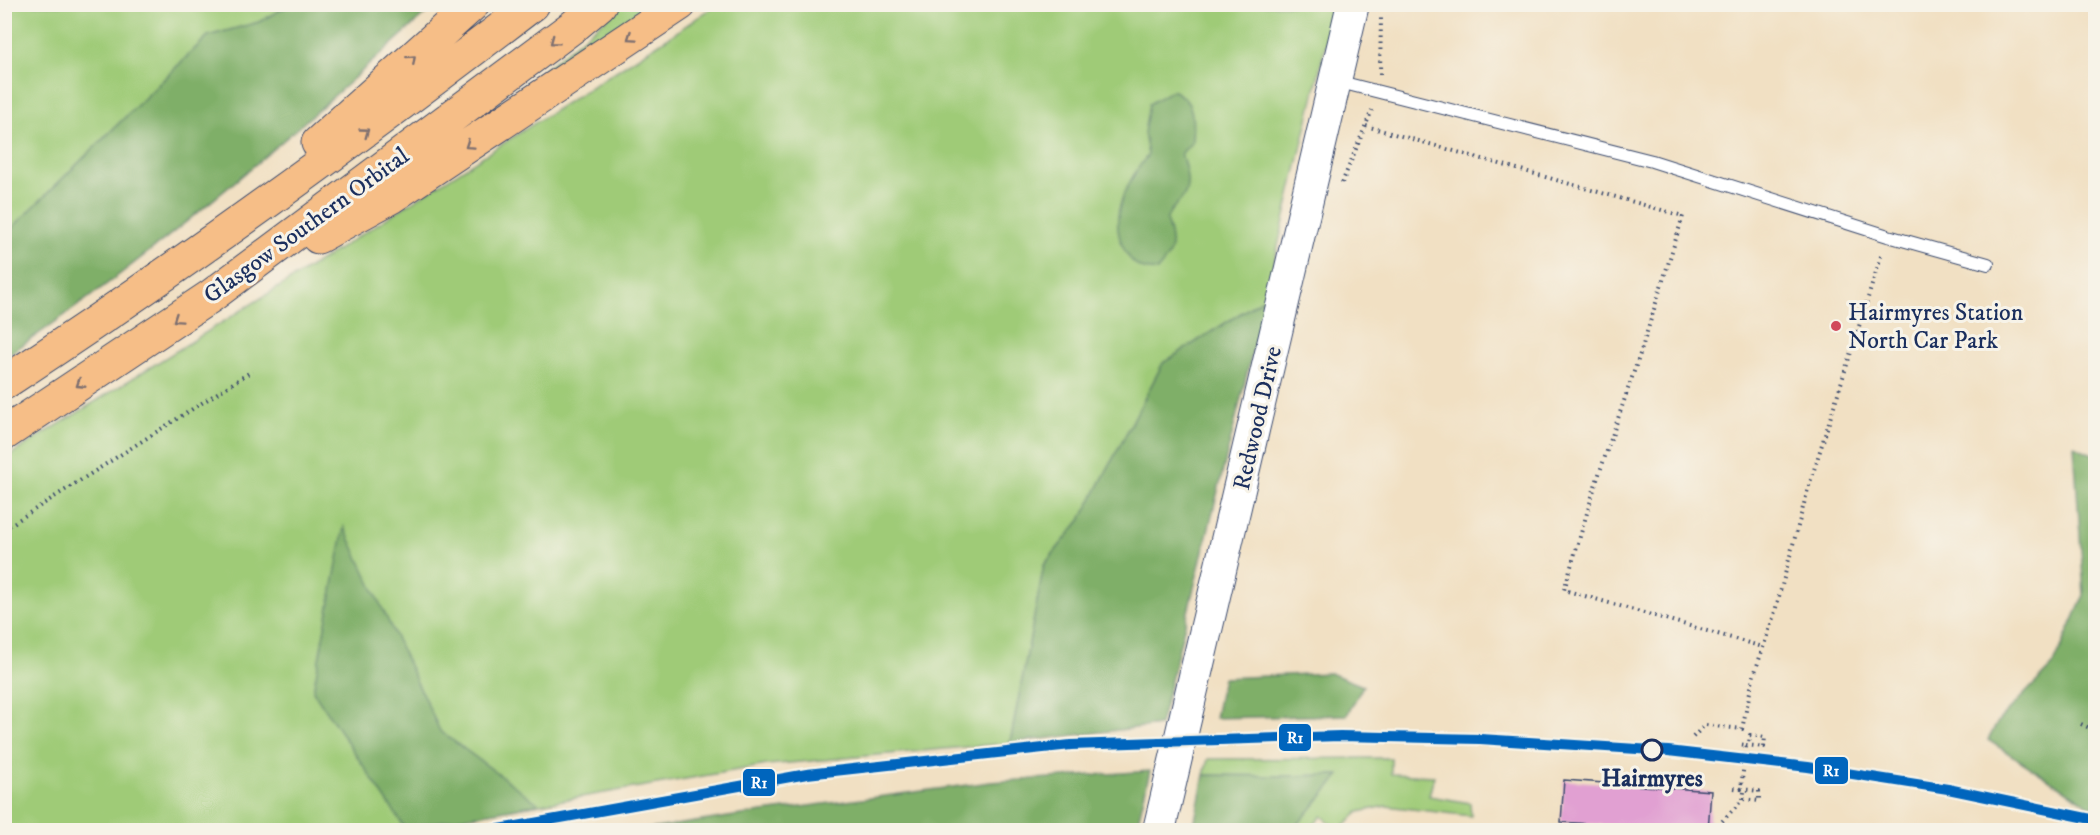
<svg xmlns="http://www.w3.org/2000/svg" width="2100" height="835" viewBox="0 0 2100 835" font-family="'IM FELL DW Pica',serif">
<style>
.green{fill:#9fcb77;stroke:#5d7d6a;stroke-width:1.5}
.forest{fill:#7faf68;stroke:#4d6f63;stroke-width:1.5}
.building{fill:#e1a0d2}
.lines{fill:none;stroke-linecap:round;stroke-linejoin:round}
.service-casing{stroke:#3b4a6d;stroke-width:14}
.tertiary-casing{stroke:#3b4a6d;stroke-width:34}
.trunk-casing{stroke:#3b4a6d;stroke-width:35}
.path{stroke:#3b4a6d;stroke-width:4;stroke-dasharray:1.5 4.5;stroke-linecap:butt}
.service{stroke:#fff;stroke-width:12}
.tertiary{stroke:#fff;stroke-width:32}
.trunk{stroke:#f6be87;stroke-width:33}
.rail-1-casing{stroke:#f7f3e8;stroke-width:15}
.rail-1{stroke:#0065bd;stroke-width:10}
.oneway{stroke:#7e6f70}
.poi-dot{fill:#d1495b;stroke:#f7f3e8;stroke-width:2}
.stop-dot{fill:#f7f3e8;stroke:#1b2f5e;stroke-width:3}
.labels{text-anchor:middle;stroke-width:6;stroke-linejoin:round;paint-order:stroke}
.street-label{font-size:24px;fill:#1b2f5e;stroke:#f7f3e8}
.poi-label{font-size:24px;fill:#1b2f5e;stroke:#f7f3e8;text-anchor:start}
.stop-label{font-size:24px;font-weight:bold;fill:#1b2f5e;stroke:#f7f3e8}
.line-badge{stroke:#f7f3e8;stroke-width:2}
.badge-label{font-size:16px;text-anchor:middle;font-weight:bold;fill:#fff}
</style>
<rect width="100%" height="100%" fill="#f7f3e8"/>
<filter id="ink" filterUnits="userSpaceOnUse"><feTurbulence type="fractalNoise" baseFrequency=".0167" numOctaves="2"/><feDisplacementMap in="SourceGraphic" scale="12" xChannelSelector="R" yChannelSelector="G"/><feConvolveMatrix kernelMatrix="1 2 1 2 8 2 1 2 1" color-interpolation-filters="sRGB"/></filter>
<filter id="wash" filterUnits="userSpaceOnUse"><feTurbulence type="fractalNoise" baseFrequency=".008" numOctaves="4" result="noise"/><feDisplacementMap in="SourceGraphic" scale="24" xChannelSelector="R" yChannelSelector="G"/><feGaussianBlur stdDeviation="1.35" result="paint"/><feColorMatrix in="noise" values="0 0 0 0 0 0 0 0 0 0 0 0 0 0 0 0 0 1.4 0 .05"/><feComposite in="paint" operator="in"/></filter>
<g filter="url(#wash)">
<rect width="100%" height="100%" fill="#f1e0c3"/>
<path class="green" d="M5 5H289L259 22 208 36 5 235Z
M623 5H662L485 115 525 85Z
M716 5H1335L1266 297 1163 363 1082 518 1044 565 1010 743 767 765 389 830H5V458L295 277 669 37Z
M1391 758V774L1434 776 1429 796 1470 803 1471 816 1386 806 1359 812 1339 830 1322 816 1309 830H1293L1339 775 1282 776 1204 775 1208 759Z"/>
<path class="forest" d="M289 5H435C298 130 159 253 5 357V235L208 36 259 22Z
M1172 90C1196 101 1193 118 1192 142L1181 154C1186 168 1192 187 1181 200 1176 205 1168 211 1167 219 1166 223 1169 229 1170 233 1174 251 1168 258 1157 271 1151 270 1144 270 1139 267 1124 257 1116 235 1118 217 1119 197 1135 171 1148 155L1144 133 1149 104Z
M1266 297 1160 725 1010 743 1044 565 1082 518 1163 363Z
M2074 446 2095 455V807L2087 804 1988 740 1999 720 2054 664 2084 595Z
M344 527 440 731 539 804 405 828 313 691Z
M1330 673 1363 686 1347 715 1215 718 1223 678Z
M1150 771 1136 830H642L755 813 991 782Z
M1204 775 1282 776 1340 775 1293 830H1193Z"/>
<g id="blocks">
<path class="building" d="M1564 780 1711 791 1708 830H1677L1561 822Z"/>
</g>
</g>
<g filter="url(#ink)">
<use href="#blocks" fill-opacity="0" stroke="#3b4a6d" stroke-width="1.5"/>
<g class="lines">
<defs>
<path id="service" d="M1336 81 1652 161 1888 236 1988 264"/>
<path id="tertiary" d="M1159 830 1353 4"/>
<path id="trunk" d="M318 143 473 4
M318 237 391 197 680 4
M4 383C186 264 361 136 533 4
M4 434 211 296 575 25 600 4"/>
</defs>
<use href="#service" class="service-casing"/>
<use href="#tertiary" class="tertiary-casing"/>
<use href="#trunk" class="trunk-casing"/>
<path class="path" d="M1380 74 1381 18
M1366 126 1683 216 1642 348 1596 483 1564 590 1763 647
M1342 183 1372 110
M4 529 252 371
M2081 724 2096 731
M1693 737 1705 725 1742 729 1753 678 1774 615 1808 489 1882 253
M1746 745 1764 747 1765 737 1750 735 1749 743
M1734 788 1741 789 1746 745 1739 744
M1741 789 1759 791V801L1743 799
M1521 830 1524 829 1546 830
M1714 830 1743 799 1744 792"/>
<use href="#service" class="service"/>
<use href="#tertiary" class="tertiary"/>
<use href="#trunk" class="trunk"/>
<defs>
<path id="rail-1" d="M494 830 807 774 1071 745 1340 736 1480 739 1668 751 1808 767 1948 789 2096 820"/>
</defs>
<use href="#rail-1" class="rail-1-casing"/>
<use href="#rail-1" class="rail-1"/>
</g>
<defs><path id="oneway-chevron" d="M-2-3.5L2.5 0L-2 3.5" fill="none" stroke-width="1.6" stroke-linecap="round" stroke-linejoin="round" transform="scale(1.5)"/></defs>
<g class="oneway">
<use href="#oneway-chevron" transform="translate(631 37) rotate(146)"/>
<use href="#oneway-chevron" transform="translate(554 41) rotate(143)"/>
<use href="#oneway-chevron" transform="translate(412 59) rotate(-42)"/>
<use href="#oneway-chevron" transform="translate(365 132) rotate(-36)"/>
<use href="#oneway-chevron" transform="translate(469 145) rotate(146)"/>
<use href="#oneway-chevron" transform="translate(177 319) rotate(146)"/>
<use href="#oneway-chevron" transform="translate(80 384) rotate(147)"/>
</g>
</g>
<circle class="poi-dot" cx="1836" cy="326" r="6"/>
<circle class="stop-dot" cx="1652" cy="750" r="10"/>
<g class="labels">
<g class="street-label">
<text transform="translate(306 225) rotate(-36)" y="8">Glasgow Southern Orbital</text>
<text transform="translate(1257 418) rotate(-77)" y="8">Redwood Drive</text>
</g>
<g class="poi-label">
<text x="1848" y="320">Hairmyres Station<tspan x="1848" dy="28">North Car Park</tspan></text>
</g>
<g class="stop-label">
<text x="1652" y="786">Hairmyres</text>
</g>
</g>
<g class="line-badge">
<rect x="1278" y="723" width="34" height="29" rx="6" fill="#0065bd"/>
<rect x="1814" y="756" width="35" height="29" rx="6" fill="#0065bd"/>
<rect x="742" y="768" width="34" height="29" rx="6" fill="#0065bd"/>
</g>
<g class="badge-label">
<text x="1295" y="743">R1</text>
<text x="1831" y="776">R1</text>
<text x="759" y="788">R1</text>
</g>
<rect width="2100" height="835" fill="none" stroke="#f7f3e8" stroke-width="24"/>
</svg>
